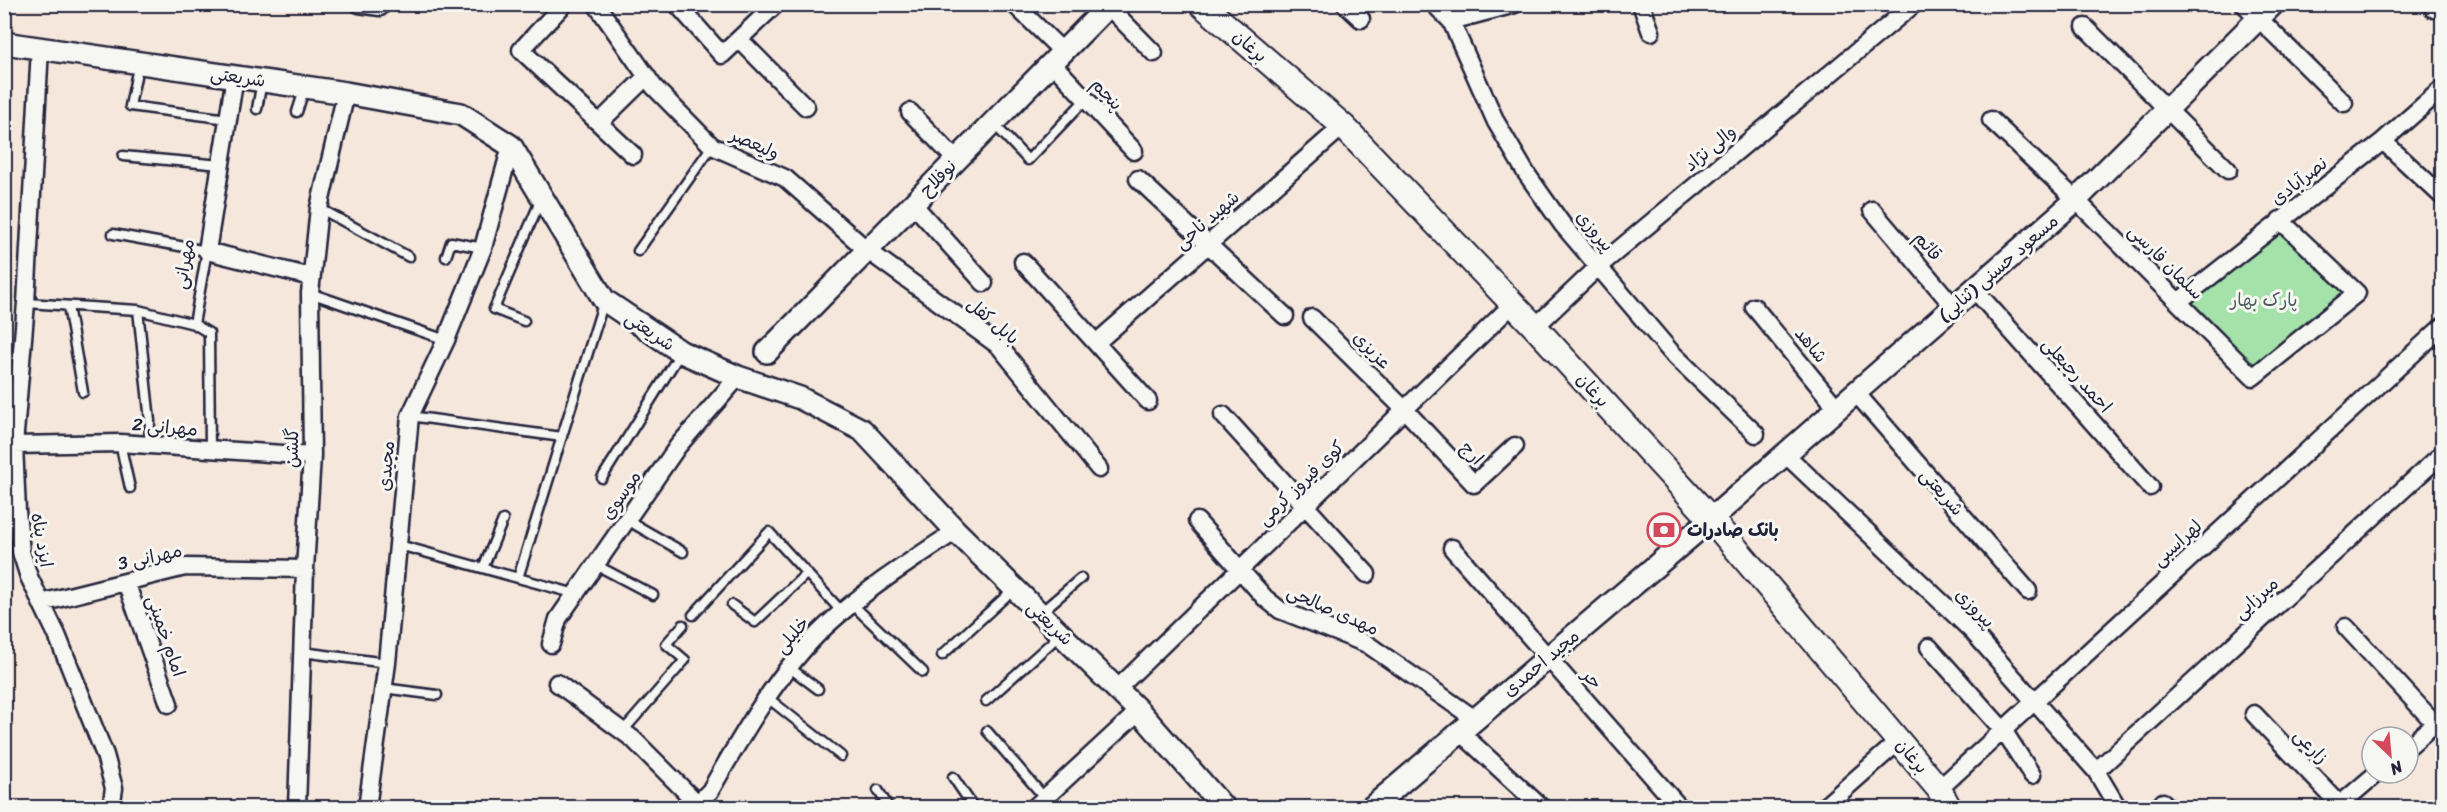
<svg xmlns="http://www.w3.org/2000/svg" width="2447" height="812" viewBox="0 0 2447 812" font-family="Sriracha,'Playpen Sans Arabic',sans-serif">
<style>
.green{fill:#a4e2aa;stroke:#638272;stroke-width:1.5}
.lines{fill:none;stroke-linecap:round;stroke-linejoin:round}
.service-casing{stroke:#22223b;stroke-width:13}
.minor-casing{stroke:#22223b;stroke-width:21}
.tertiary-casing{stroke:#22223b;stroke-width:26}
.secondary-casing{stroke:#22223b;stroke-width:28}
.service{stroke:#f6f6f2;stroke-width:8}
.minor{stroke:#f6f6f2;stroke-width:16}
.tertiary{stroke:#f6f6f2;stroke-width:21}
.secondary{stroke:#f6f6f2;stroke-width:24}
.labels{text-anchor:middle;stroke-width:6;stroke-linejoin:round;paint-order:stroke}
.street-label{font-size:18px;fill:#22223b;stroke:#f6f6f2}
.park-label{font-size:18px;fill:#495c5c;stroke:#f6f6f2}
.poi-label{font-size:18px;font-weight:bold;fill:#22223b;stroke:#f6f6f2;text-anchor:start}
</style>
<rect width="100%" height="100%" fill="#f6e7dc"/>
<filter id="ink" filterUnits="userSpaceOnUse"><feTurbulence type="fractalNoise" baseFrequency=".0167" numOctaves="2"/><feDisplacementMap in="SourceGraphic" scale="12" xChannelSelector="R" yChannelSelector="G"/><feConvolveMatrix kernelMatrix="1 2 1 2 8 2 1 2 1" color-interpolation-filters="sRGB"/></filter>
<g filter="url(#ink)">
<path class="green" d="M2281 232 2345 291 2254 365 2191 301Z"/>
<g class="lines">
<defs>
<path id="service" d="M139 62 130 106 228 119
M257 109 262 81
M297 112 305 87
M993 123 1028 160 1085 100
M123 156 221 165
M319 208 409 257
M113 234 207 251 194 324 209 333 210 450
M638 251 712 146
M446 257 451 242 483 248
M310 293 446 340
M26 303 138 310 194 324
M68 306 83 392
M138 310 150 421 149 445
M524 321 494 309 541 199
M410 416 562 437
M120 443 130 488
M602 478 681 352
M627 520 683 552
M399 545 576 594
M596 565 653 595
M483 568 503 520
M518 578 604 301
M732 605 755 622 807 573
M853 605 923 672
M1040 613 1081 578
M693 615 769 532 843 613
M302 652 387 663
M942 655 1014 589
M790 668 818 689
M383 688 437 695
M768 698 841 756
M986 701 1061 634
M623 731 685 660 666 644 683 625
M987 731 1044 797
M953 777 974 808
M878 790 889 808"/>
<path id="minor" d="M359 4 380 7 381 4
M564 4 521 50 633 155
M596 4 654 87 712 146 785 178 867 250 999 346 1099 469
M677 4 722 55 739 39 806 107
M1014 4 1063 52
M1106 4 1154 53
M1345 4 1361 19
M1434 4 1451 21 1496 122 1526 173 1562 224 1671 352 1756 434
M1641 4 1651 32
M2244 4 2344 103
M2431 4 2434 9
M1451 21 1515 4
M2085 27 2228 170
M739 39 776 4
M40 48 26 303 14 445 17 511 21 552 29 577 57 635 105 755 114 788 111 808
M1052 63 1134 151
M235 76 207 251 311 277
M910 112 956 160
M1991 120 2076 200 2253 377 2357 293 2280 220
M599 123 647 76
M2383 141 2442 196
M1138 179 1285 316
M913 204 984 283
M1872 210 1954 307
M1023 262 1148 401
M1974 289 2150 487
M2178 302 2383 141 2442 89
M1754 307 1837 408
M1312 318 1404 409 1474 484 1515 446
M1535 327 1599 266 1914 4
M1096 343 1343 126
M1856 393 2028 591
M1223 415 1367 574
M14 445 120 443 312 456
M1785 454 1973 632 2096 771 2118 808
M1197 521 1265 598 1280 610 1367 644 1475 719
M1452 548 1680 808
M126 582 169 704
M41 603 185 567 305 569
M2346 627 2442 731
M551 644 558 619 678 446 738 377
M1929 647 2003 730 2032 775
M557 683 633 739 702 808
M1117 689 1513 304
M2254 714 2343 808
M1460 732 1542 808
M2408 747 2442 717
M2096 771 2442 454
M1939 789 2442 327
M2163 802 2168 808
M697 804 710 791C742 735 779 670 826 626 865 590 912 560 956 531
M297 808 305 569 312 456 310 293 319 208 346 93
M367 808 387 663 410 416 446 340 483 248 511 146
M1034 808 1139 711
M1823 808 1899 741
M2336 808 2377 773"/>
<path id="tertiary" d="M4 43 346 93 461 114 511 146 604 300 681 352 738 377 800 398 862 430 956 531 1139 711 1224 808
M767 352 1110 4
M1371 808 1711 519 2076 200 2273 4"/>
<path id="secondary" d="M1201 4 1343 126 1535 327 1711 519 1939 789 1949 808"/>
</defs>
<use href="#service" class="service-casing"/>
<use href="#minor" class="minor-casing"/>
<use href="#tertiary" class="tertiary-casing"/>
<use href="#secondary" class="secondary-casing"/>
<use href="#service" class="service"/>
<use href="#minor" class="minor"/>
<use href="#tertiary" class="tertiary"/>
<use href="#secondary" class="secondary"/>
</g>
</g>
<defs>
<symbol id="bank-ring" viewBox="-11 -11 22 22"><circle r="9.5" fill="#f6f6f2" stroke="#d1495b" stroke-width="1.5"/><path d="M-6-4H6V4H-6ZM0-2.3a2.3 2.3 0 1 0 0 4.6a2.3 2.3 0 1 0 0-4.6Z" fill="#d1495b"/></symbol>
</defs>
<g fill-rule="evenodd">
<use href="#bank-ring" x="1645" y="511" width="38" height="38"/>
</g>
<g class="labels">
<g class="street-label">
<text transform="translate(1250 46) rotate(41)" y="6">برغان</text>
<text transform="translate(238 77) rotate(8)" y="6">شریعتی</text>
<text transform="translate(1107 94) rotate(47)" y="6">پنجم</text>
<text transform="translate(755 144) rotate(24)" y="6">ولیعصر</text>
<text transform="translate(1710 148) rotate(-40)" y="6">والی نژاد</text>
<text transform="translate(938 178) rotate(-45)" y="6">نوفلاح</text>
<text transform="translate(2299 181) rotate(-38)" y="6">نصرآبادی</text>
<text transform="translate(1207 220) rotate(-41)" y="6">شهید ناحی</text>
<text transform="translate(1595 231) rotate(50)" y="6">پیروزی</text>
<text transform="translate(1928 246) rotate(50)" y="6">قائم</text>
<text transform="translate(2166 262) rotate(45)" y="6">سلمان فارسی</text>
<text transform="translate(184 264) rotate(-80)" y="6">مهرانی</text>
<text transform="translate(1998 268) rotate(-41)" y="6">مسعود حسنی (ثنایی)</text>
<text transform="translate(993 321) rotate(40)" y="6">بابل کفل</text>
<text transform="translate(650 331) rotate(34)" y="6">شریعتی</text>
<text transform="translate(1811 345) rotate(51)" y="6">شاهد</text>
<text transform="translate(1372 350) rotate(45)" y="6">عزیزی</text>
<text transform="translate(2077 375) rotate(48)" y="6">احمد رجبعلی</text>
<text transform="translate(1593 390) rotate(48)" y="6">برغان</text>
<text transform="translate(165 427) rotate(5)" y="6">مهرانی 2</text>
<text transform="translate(292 448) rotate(-89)" y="6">گلشن</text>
<text transform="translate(1472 453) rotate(47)" y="6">ارج</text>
<text transform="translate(386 466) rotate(-85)" y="6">مجیدی</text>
<text transform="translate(1301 483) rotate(-44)" y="6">کوی فیروز کرمی</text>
<text transform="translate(1942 492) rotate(49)" y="6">شریعتی</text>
<text transform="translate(621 495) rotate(-55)" y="6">موسوی</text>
<text transform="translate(42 540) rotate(80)" y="6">ایزد پناه</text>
<text transform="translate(2177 543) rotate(-42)" y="6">لهراسبی</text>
<text transform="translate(150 557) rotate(-12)" y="6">مهرانی 3</text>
<text transform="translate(2256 598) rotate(-42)" y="6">میرزایی</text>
<text transform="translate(1975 608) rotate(45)" y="6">پیروزی</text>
<text transform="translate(1333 610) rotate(24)" y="6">مهدی صالحی</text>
<text transform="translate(1050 623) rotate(44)" y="6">شریعتی</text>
<text transform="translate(792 635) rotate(-49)" y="6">خلیلی</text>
<text transform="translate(166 636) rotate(71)" y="6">امام خمینی</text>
<text transform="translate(1541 663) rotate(-40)" y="6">مجید احمدی</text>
<text transform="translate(1592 679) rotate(49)" y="6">حر</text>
<text transform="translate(2311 746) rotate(46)" y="6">زارعی</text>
<text transform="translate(1912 756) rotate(50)" y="6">برغان</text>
</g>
<g class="park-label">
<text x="2264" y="306">پارک‌ بهار</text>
</g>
<g class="poi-label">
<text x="1687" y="536">بانک صادرات</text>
</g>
</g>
<rect width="2447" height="812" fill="none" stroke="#f6f6f2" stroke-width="24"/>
<rect x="12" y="12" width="2423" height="788" fill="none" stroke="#22223b" stroke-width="2" filter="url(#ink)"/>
<g transform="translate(2390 755) rotate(154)"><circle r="28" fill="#f6f6f2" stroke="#a1a1a9" stroke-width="1.5"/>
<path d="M0-4.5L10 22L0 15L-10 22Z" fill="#d1495b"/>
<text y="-9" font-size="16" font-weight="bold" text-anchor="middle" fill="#22223b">N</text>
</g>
</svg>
